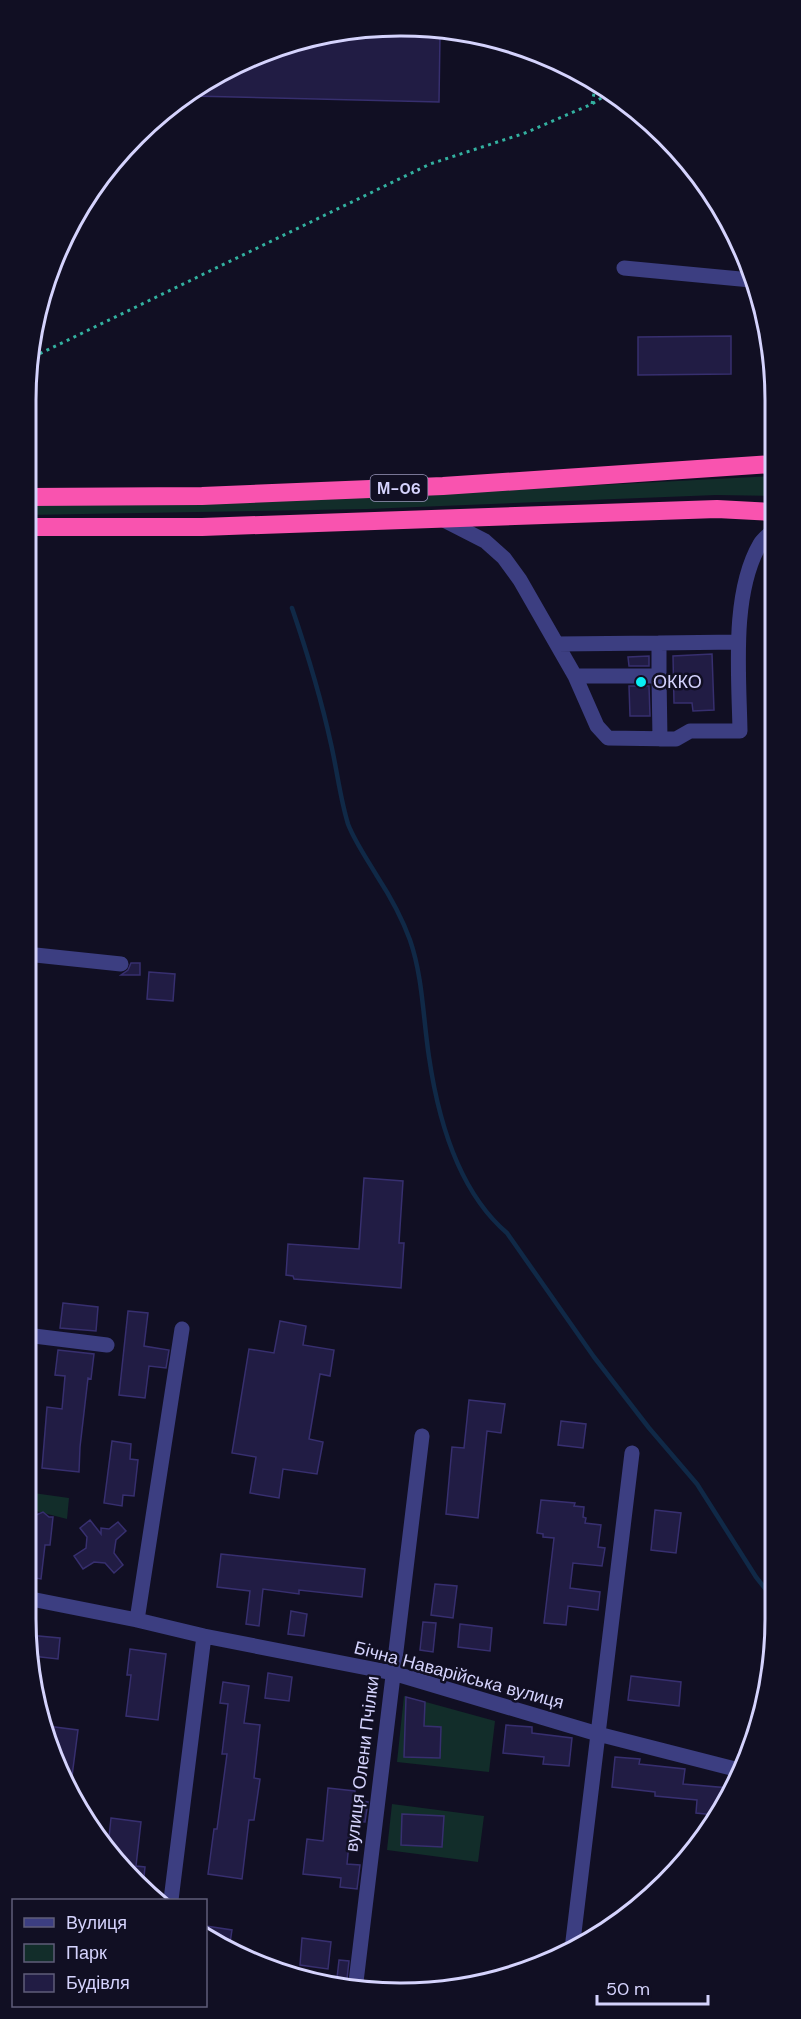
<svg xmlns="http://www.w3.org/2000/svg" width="801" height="2019" viewBox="0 0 801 2019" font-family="'DM Sans',sans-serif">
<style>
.green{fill:#122d2a}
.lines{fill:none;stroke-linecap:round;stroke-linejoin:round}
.stream{stroke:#102947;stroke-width:4.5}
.building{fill:#211c44;stroke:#372f6f;stroke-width:1.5}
.path{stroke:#33b1a0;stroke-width:3;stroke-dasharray:3 4.5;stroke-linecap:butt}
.minor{stroke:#3c3e81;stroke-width:15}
.highway{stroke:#f953af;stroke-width:18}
.poi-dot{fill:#09eef4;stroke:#110f23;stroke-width:2}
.labels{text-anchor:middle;stroke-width:5;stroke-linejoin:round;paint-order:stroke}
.shield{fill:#110f23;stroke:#9a98bc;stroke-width:1.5}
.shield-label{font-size:16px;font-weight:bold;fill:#d5d3fd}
.poi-label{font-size:18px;fill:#d5d3fd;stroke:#110f23;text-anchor:start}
.street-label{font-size:18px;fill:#d5d3fd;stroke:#110f23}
.rim{fill:none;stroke:#d5d3fd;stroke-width:3}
</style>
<rect width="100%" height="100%" fill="#110f23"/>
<path class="green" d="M773 476V496L716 495 367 509 26 515V504L367 497Z
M26 1492 69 1498 67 1519 32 1510 27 1533H26Z
M404 1696 495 1721 489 1772 397 1762Z
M392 1804 484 1816 478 1862 387 1850Z
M372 1980 438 1987 371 1990Z"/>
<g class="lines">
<path class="stream" d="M292 608C307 652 321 698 331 744 337 770 340 798 348 824 355 842 367 859 377 876 390 896 402 918 410 940 423 978 423 1018 429 1057 438 1119 458 1191 507 1233L594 1357 649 1428 697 1484 756 1577 775 1601"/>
</g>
<path class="building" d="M376 26 440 35 439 102 193 96 234 64Z
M731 336V374L638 375V337Z
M712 654 714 710 693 711 692 703H674L673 656Z
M649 656V666H629L628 657Z
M629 686H649L650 716H630Z
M131 963H140V975H121L128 970Z
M149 972 175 974 173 1001 147 999Z
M364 1178 403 1181 399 1243H404L401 1288 294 1279 293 1276 286 1275 288 1244 359 1249Z
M63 1303 98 1307 96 1331 60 1328Z
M128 1311 148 1313 144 1346 169 1350 166 1368 149 1366 145 1398 119 1395Z
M280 1321 306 1326 303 1345 334 1350 330 1376 320 1374 309 1439 323 1442 317 1474 283 1469 279 1498 250 1493 256 1457 232 1453 249 1349 274 1353Z
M58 1350 94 1354 91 1379 88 1378 80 1447 79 1472 42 1468 47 1407 62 1409 65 1376 55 1375Z
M469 1400 505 1404 501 1433 487 1431 478 1518 446 1514 452 1447 464 1448Z
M561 1421 586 1424 583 1448 558 1445Z
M112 1441 131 1444 130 1459 138 1460 134 1496 123 1495 122 1506 104 1503Z
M541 1500 575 1503 574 1506 584 1507 583 1517 586 1518 585 1523 601 1525 598 1547 605 1548 602 1566 573 1563 570 1588 600 1592 598 1610 568 1606 566 1625 544 1623 554 1538 543 1537V1534L537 1533Z
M655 1510 681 1513 676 1553 651 1550Z
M43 1512 49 1517H53L50 1545H45L41 1579 29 1577 34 1543 28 1542 32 1515H36Z
M90 1520 101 1534V1528L109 1529 118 1522 126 1531 116 1540 114 1553 123 1565 114 1573 105 1563 94 1562 83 1569 74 1556 86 1548 87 1537 80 1528Z
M221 1554 365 1569 362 1597 299 1590V1594L263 1589 259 1626 246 1624 250 1591 217 1587Z
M435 1584 457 1586 453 1618 431 1615Z
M291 1611 307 1614 304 1636 288 1634Z
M423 1622 436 1623 433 1652 420 1650Z
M460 1624 492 1628 490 1651 458 1647Z
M28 1635 60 1638 58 1659 32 1656Z
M130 1649 166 1654 158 1720 126 1716 131 1675H127Z
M268 1673 292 1677 289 1701 265 1698Z
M631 1676 681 1682 679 1706 628 1700Z
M223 1682 249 1686 244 1723 260 1725 254 1778 260 1779 254 1820H249L242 1879 208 1874 214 1829H217L227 1754H222L228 1704 220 1703Z
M406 1697 425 1702 424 1726 441 1727 440 1758 404 1757Z
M506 1725 532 1727V1733L572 1738 569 1766 543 1764 544 1757 503 1753Z
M47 1726 78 1730 71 1784 46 1740Z
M615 1757 640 1759 639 1764 685 1769 683 1784 729 1788 715 1815 696 1813 697 1800 655 1796V1792L612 1787Z
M328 1788 355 1791 354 1800 368 1802 365 1822 352 1821 349 1843 347 1864 360 1865 357 1889 340 1887 341 1878 303 1874 307 1839 323 1841Z
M402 1814 444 1816 442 1847 401 1845Z
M111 1818 141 1822 136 1866 145 1867 143 1886 118 1865 119 1851 109 1850 108 1847Z
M206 1926 232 1930 229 1949 213 1943 206 1937Z
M302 1938 331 1942 328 1969 300 1965Z
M339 1960 349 1961 347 1979 337 1978Z"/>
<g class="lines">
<path class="path" d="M592 104 596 82
M33 357 430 164 525 133 592 104 612 91
M26 1535H27"/>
<path class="minor" d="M624 268 751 280
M442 519 485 541 504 558 520 580 575 676H659V643L738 642
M557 644 659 643
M575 676 597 726 608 738 676 739 690 731H740C739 674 731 594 760 544 763 539 769 535 773 530
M659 676 660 739
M26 954 121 964
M26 1298V1297
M26 1335 107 1345
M26 1598 137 1620 204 1636 393 1673 598 1734 739 1770
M137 1620 182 1329
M171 1900 204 1636
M572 1949 632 1453
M355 1990 422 1436"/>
<path class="highway" d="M26 497 202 496 443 486 773 464
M26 527H202L717 509 773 512"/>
</g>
<circle class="poi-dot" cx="641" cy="682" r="6"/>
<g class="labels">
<rect class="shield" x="370.5" y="475" width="57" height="26" rx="4.5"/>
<g class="shield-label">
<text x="399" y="494">М-06</text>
</g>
<g class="poi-label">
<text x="653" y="688">ОККО</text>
</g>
<g class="street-label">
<text transform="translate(459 1675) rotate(15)" y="6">Бічна Наварійська вулиця</text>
<text transform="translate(362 1764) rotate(-83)" y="6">вулиця Олени Пчілки</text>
</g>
</g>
<path d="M0 0H801V2019H0ZM400 36H401A364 364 0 0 1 765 400V1619A364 364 0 0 1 401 1983H400A364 364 0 0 1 36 1619V400A364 364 0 0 1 400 36Z" fill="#110f23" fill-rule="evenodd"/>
<path class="rim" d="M400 36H401A364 364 0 0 1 765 400V1619A364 364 0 0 1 401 1983H400A364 364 0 0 1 36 1619V400A364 364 0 0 1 400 36Z"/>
<rect x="12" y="1899" width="195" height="108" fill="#110f23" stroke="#5f5d7a" stroke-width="1.5"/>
<rect x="24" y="1918" width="30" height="9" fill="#3c3e81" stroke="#5f5d7a" stroke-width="1.5"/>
<text x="66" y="1929" font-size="18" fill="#d5d3fd">Вулиця</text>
<rect x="24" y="1944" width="30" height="18" fill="#122d2a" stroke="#5f5d7a" stroke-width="1.5"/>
<text x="66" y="1959" font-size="18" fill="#d5d3fd">Парк</text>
<rect x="24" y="1974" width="30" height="18" fill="#211c44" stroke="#5f5d7a" stroke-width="1.5"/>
<text x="66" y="1989" font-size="18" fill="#d5d3fd">Будівля</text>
<path d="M597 1995v9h111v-9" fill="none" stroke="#d5d3fd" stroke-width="3"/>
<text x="606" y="1995" font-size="18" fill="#d5d3fd" stroke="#110f23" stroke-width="4.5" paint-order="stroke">50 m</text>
</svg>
